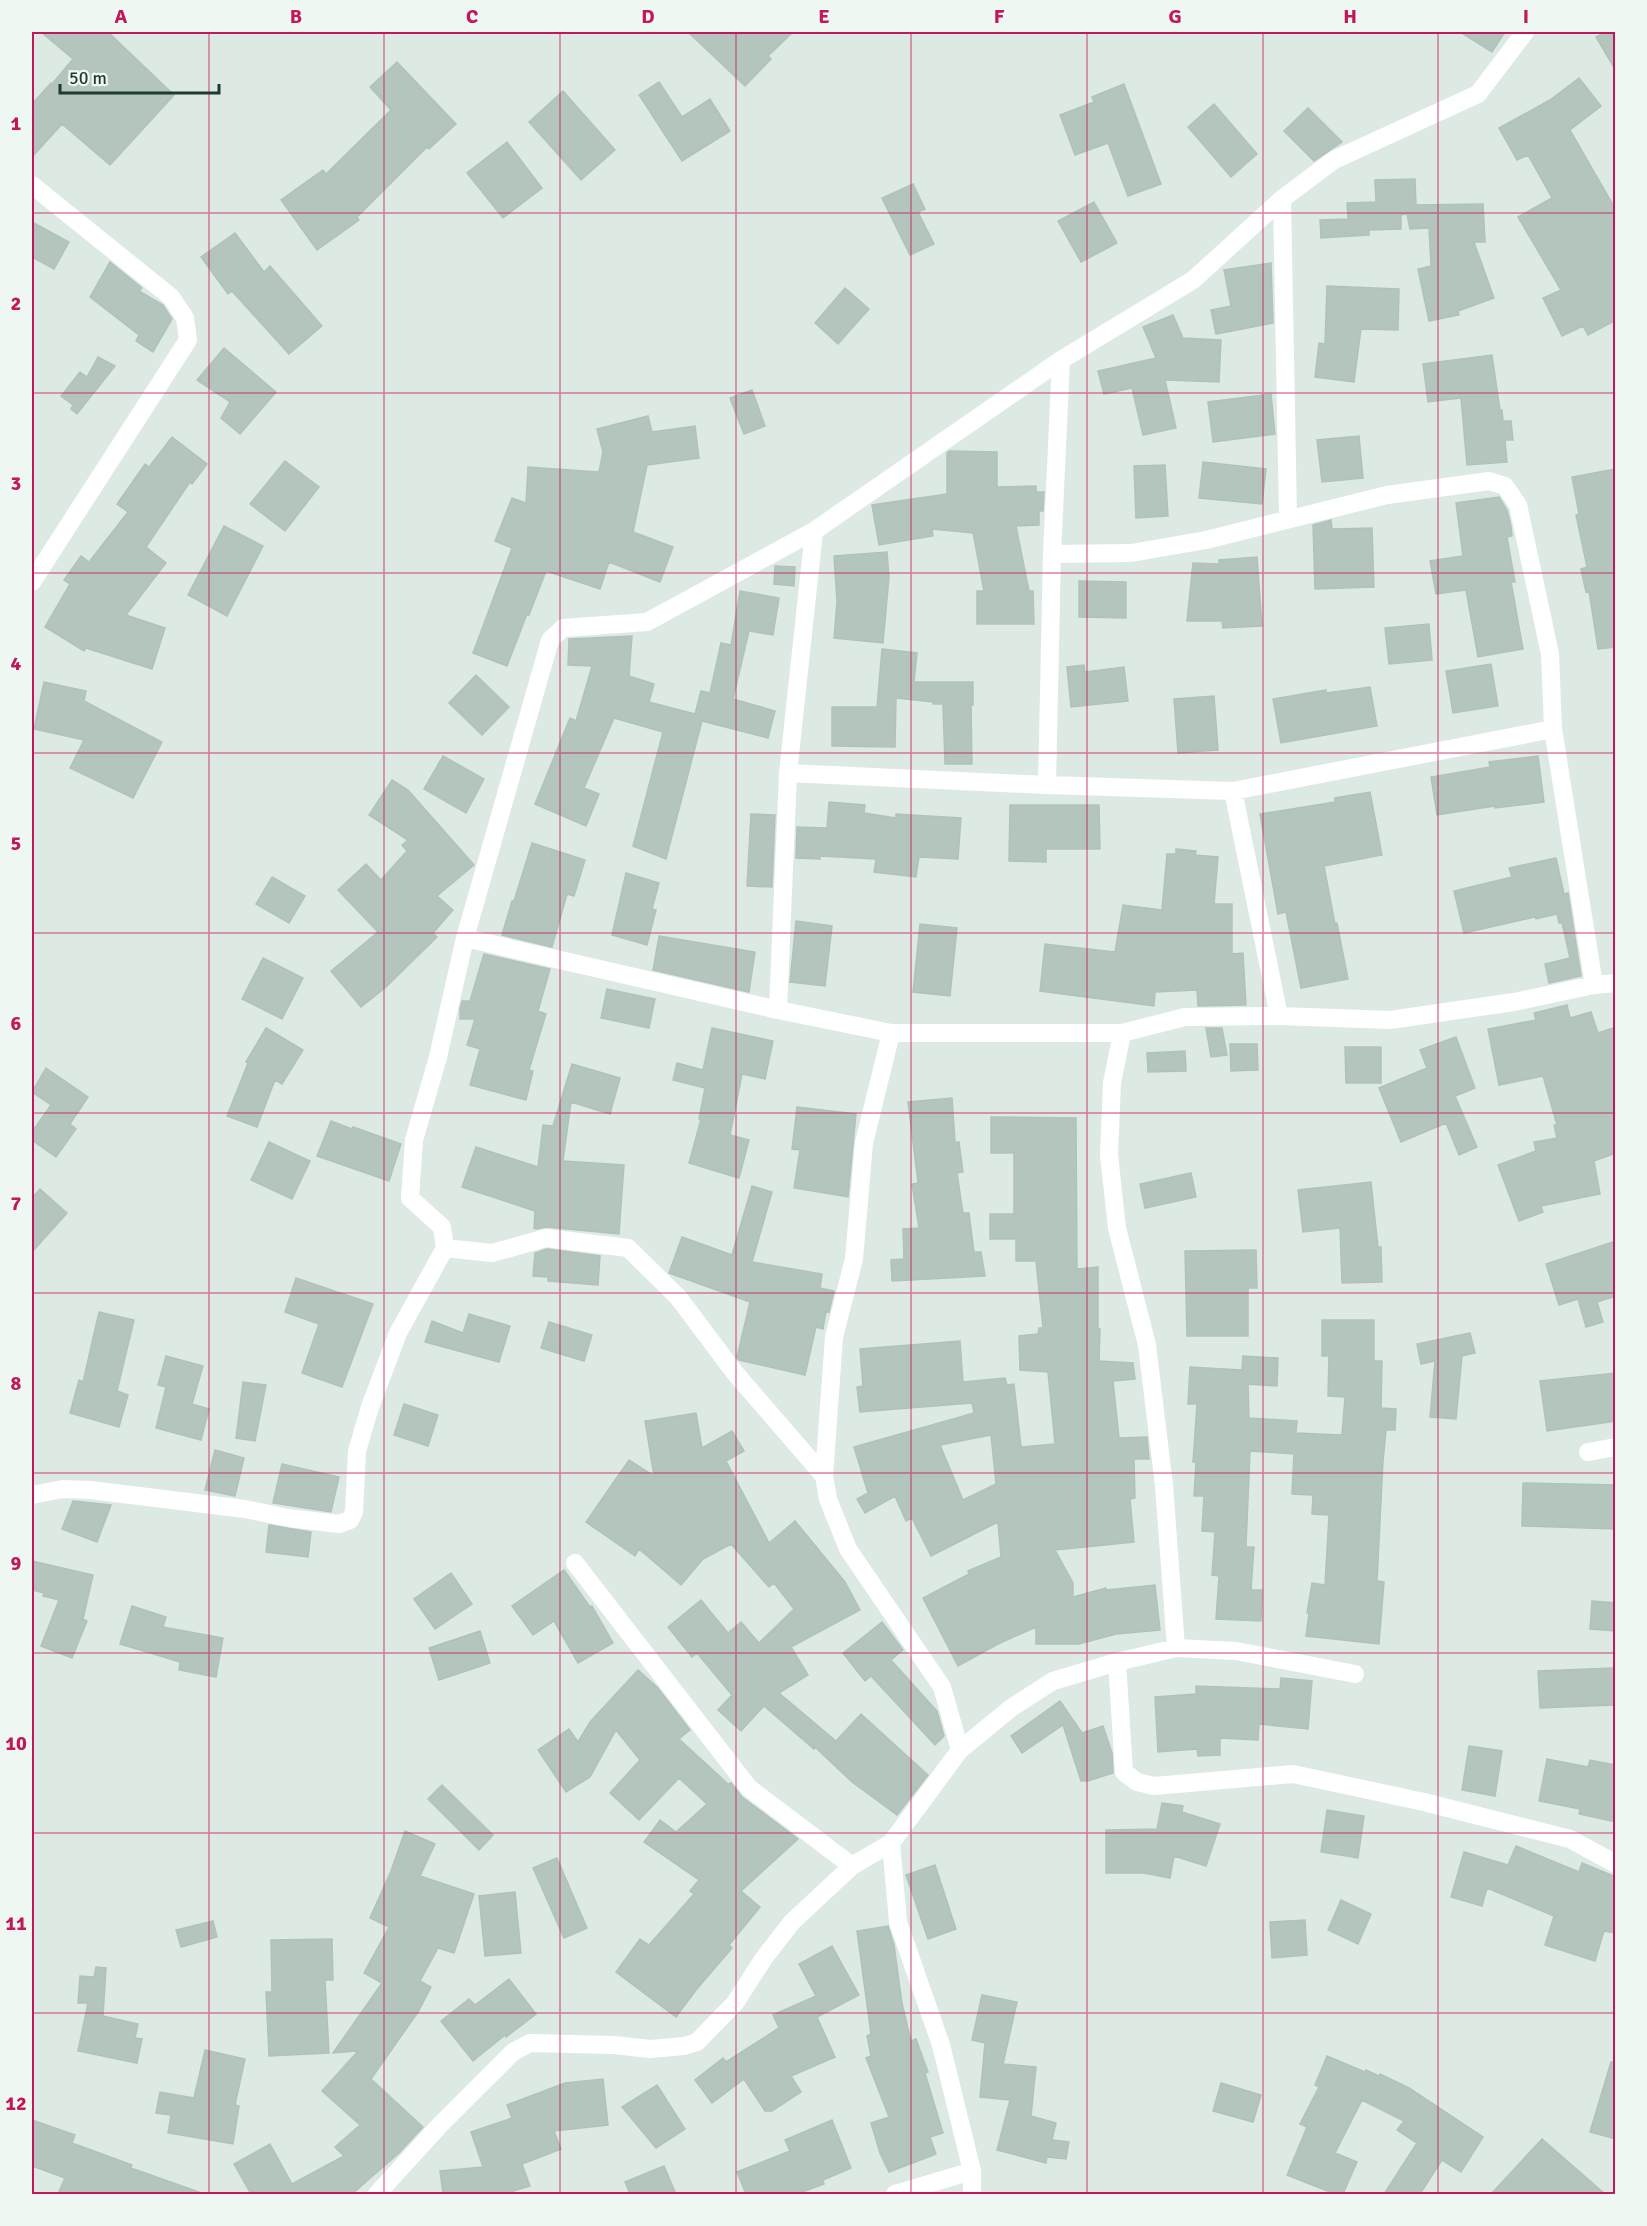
<svg xmlns="http://www.w3.org/2000/svg" width="1647" height="2226" viewBox="0 0 1647 2226" font-family="Signika,sans-serif">
<style>
.building{fill:#b3c5bc;stroke:#b0c3ba;stroke-width:1.5;fill-rule:evenodd}
.lines{fill:none;stroke-linecap:round;stroke-linejoin:round}
.street{stroke:#fff;stroke-width:18}
.grid{fill:none;stroke:#c2185b;stroke-width:1.5;stroke-opacity:0.55}
.neatline{fill:none;stroke:#c2185b;stroke-width:2}
.grid-label{font-size:20px;text-anchor:middle;font-weight:bold;fill:#c2185b}
</style>
<rect width="100%" height="100%" fill="#ddeae4"/>
<path class="building" d="M41 32H108L174 95 110 165 62 124 32 157V104L51 83 52 84 73 59Z
M688 32H793L768 56 771 59 745 86Z
M1460 32H1505L1492 52Z
M1605 32H1616V71L1596 37Z
M397 62 456 124 429 149 427 147 357 217 359 220 317 250 281 200 323 170 326 174 391 110 370 87Z
M1579 78 1601 106 1570 130 1616 210V320L1588 335 1583 326 1562 336 1543 298 1561 290 1518 217 1552 198 1528 155 1517 160 1499 128 1550 100Z
M659 82 682 117 710 99 730 131 682 161 639 95Z
M1124 84 1161 184 1128 196 1108 143 1075 155 1060 115 1094 102 1092 97Z
M563 91 615 150 581 180 529 122Z
M1214 104 1257 154 1231 177 1188 127Z
M1308 108 1342 142 1314 161 1284 131Z
M507 142 542 188 503 218 467 173Z
M1415 179 1416 205 1483 204 1485 242H1474L1494 298 1458 311 1459 315 1429 321 1418 269 1431 266 1429 228 1410 229 1407 214 1401 215V229L1369 230V235L1321 238 1320 220 1348 219 1347 203 1376 202 1375 180Z
M913 184 925 209 918 212 934 244 910 255 882 198Z
M1094 202 1117 243 1081 262 1058 221Z
M32 222 69 242 54 269 32 257Z
M235 233 264 272 270 266 322 326 289 354 232 291 228 294 201 257Z
M110 262 142 288 139 291 163 305 172 319 153 352 136 341 139 335 90 297Z
M1271 263 1273 323 1216 334 1211 310 1231 306 1224 270Z
M1327 286 1399 289 1398 330 1361 329 1354 382 1315 377 1319 343 1325 344Z
M845 288 869 309 838 344 815 323Z
M1173 315 1183 338 1221 340 1219 382 1165 380 1176 428 1143 435 1132 388 1104 394 1098 371 1156 358 1143 327Z
M224 348 276 392 240 434 221 418 230 402 197 380Z
M1492 355 1500 410H1502L1503 421H1511L1513 440H1505L1507 462 1467 465 1461 398 1428 402 1423 364Z
M98 357 115 366 77 414 71 409 73 405 61 396 80 372 87 377Z
M752 390 765 426 744 434 730 398Z
M1271 394 1275 434 1213 442 1208 402Z
M648 416 652 432 695 426 699 458 647 465 633 532 673 547 660 582 609 562 600 589 546 571 529 615 527 614 507 666 473 653 512 548 495 541 512 498 526 503 528 467 599 472 603 452 597 429Z
M1359 436 1363 478 1322 482 1317 440Z
M172 437 207 464 192 484 190 482 146 547 166 563 126 615 165 628 152 669 86 648 84 651 45 627 70 584 64 580 81 556 89 562 128 512 117 504 145 464 149 467Z
M949 451 997 452V487L1036 486V492H1044L1043 511H1039V525L1016 526 1029 591H1033L1034 624H977V591H984L973 533 932 529 933 536 879 545 872 505 947 494V453Z
M285 461 319 487 285 531 250 504Z
M1203 462 1266 469 1262 504 1199 498Z
M1165 465 1168 516 1136 518 1134 466Z
M1616 469V647L1598 649 1589 591 1586 592 1581 569 1587 567 1576 515 1579 514 1572 477Z
M1499 497 1507 510 1511 526 1512 536 1507 537 1515 582H1511L1523 649 1478 657 1466 590 1436 594 1430 561 1463 556 1456 503Z
M1331 520 1332 529 1372 528 1374 587 1315 589 1313 525Z
M224 526 263 546 227 616 188 595Z
M887 552 889 577 883 643 834 638 837 602 834 556Z
M1257 557 1262 626 1223 628 1222 621H1187L1193 563 1219 564V560Z
M775 566 795 567 794 586 774 584Z
M1079 581 1126 582V618L1079 617Z
M740 591 779 598 773 635 749 631 733 699 775 711 768 738 702 721 666 859 633 846 663 732 614 718 584 788 599 794 586 826 535 804 570 718 576 721 592 666 568 665 569 639 632 636 629 676 654 684 649 702 695 714 701 691 710 693 721 643 731 645Z
M1429 624 1432 660 1389 664 1385 628Z
M882 649 917 653 914 682H973V705H971L972 764H945L943 704H933V702L896 698 895 747 832 746V707H877Z
M1491 664 1498 706 1453 713 1446 671Z
M1084 665 1085 672 1124 667 1128 701 1071 707 1067 667Z
M476 675 509 707 482 735 449 703Z
M44 682 86 691 84 701 162 742 133 798 70 768 84 740 34 729Z
M1370 687 1377 726 1281 743 1273 699 1326 690V693Z
M1214 696 1218 750 1178 753 1174 699Z
M443 756 484 779 466 813 424 789Z
M1538 756 1544 802 1495 808V806L1437 815 1431 777 1490 767 1489 762Z
M392 780 408 790 474 865 437 896 453 910 433 933 437 937 385 988 361 1007 331 971 378 932 338 890 366 864 381 880 407 851 402 845 408 840 369 815Z
M1370 792 1382 855 1324 866 1335 924 1337 923 1348 979 1301 988 1286 912 1278 914 1260 814 1335 802V798Z
M829 802 865 805 864 813 896 818V814L961 818 958 859 919 857 916 877 874 872 876 859 820 856V859L796 858 797 827 827 828Z
M1010 805H1099L1100 849H1046V862L1009 861Z
M751 814 775 815 772 887 747 886Z
M532 843 585 860 574 896 567 894 552 947 502 935 512 901H514Z
M1176 849 1196 851 1195 855 1218 857 1214 904H1232V954L1243 953 1246 1005 1198 1006 1197 990 1155 992 1154 1006 1040 991 1045 944 1115 952 1123 905 1162 910 1167 854H1176Z
M1556 858 1564 894 1568 893 1581 976 1549 983 1545 964 1570 958 1562 923H1559L1557 914 1536 919 1535 917 1464 933 1454 891 1512 877 1509 868Z
M626 873 659 883 652 909 656 910 647 945 612 935Z
M272 877 305 896 289 923 256 904Z
M796 921 832 926 825 986 790 982Z
M920 924 957 928 950 996 913 992Z
M659 936 755 952 749 992 653 970Z
M484 954 550 969 538 1011 546 1014 529 1070 533 1071 526 1100 470 1085 480 1049 467 1045 475 1019H460V1009L462 1001H470Z
M263 958 303 978 282 1019 242 999Z
M607 989 655 999 649 1028 601 1018Z
M1567 1005 1570 1018 1591 1012 1598 1033 1616 1027V1153L1594 1161 1600 1194 1541 1206 1543 1212 1519 1221 1498 1165 1536 1151 1534 1142 1557 1138 1554 1125H1557L1543 1076 1499 1085 1488 1029 1536 1020 1534 1013Z
M266 1028 303 1050 282 1084 275 1080 257 1127 227 1116 248 1063 246 1062Z
M712 1028 773 1041 765 1079 742 1074 730 1135 749 1140 739 1178 689 1163 701 1119H699L705 1088 673 1080 677 1063 703 1070Z
M1206 1028H1222L1227 1055 1211 1057Z
M1456 1037 1475 1088 1455 1096 1477 1147 1459 1155 1446 1123 1401 1142 1379 1088 1427 1068 1420 1050Z
M1230 1044H1257L1258 1070 1231 1071Z
M1345 1047H1381V1083H1346Z
M1185 1051 1186 1071 1148 1072 1147 1053Z
M572 1064 620 1078 610 1114 571 1102 563 1161 624 1165 619 1234 547 1227 536 1229 534 1228 535 1211 462 1187 476 1147 538 1167 543 1125 553 1126Z
M46 1068 88 1097 70 1124 76 1129 56 1157 32 1140V1132L51 1105 32 1092Z
M952 1098 955 1142H959L963 1172 957 1173 963 1213H969L974 1252H981L985 1276 892 1281 891 1260 904 1259 903 1229 919 1228 912 1184 918 1183 908 1102Z
M797 1107 856 1114 848 1197 794 1188 800 1150 792 1149Z
M991 1117 1076 1118 1077 1269 1098 1267V1330L1100 1329 1099 1361 1133 1363 1135 1379 1113 1381 1119 1438 1147 1437 1149 1459H1134L1135 1498 1130 1499 1134 1542 1055 1550 1073 1583V1597L1106 1588V1590L1155 1585 1160 1630 1116 1634 1079 1644H1036V1627L998 1644 958 1666 923 1598 969 1574 968 1571 1001 1557 998 1522 931 1556 912 1518 906 1521 895 1496 865 1513 857 1499 868 1493 854 1447 974 1413 972 1403 860 1412 857 1387 863 1386 860 1349 960 1341 963 1382 1005 1378 1007 1385 1014 1384 1021 1447 1055 1444 1048 1372 1020 1370 1019 1336 1038 1334 1039 1328H1043L1036 1261H1016V1239H990V1214H1014V1153H991ZM991 1435 996 1484 963 1500 940 1445Z
M331 1121 352 1129 353 1127 401 1144 389 1181 317 1156Z
M269 1142 310 1161 292 1199 251 1180Z
M1191 1173 1196 1197 1145 1208 1140 1184Z
M1371 1182 1378 1247H1381L1382 1282 1342 1283 1340 1228 1303 1232 1298 1190Z
M752 1186 772 1192 752 1262 822 1274 820 1288 834 1291 829 1312 826 1311 823 1329 816 1327 805 1375 739 1360 737 1357 750 1302 669 1273 682 1237 732 1255Z
M40 1189 67 1213 32 1252V1198Z
M1616 1241V1296L1597 1302 1603 1322 1586 1327 1578 1299 1559 1305 1546 1264Z
M547 1249 600 1256 598 1285 548 1281V1277L533 1276 535 1253Z
M1256 1250 1257 1288H1248V1336H1187L1185 1251Z
M296 1278 373 1304 342 1387 302 1373 319 1324 285 1312Z
M99 1312 134 1320 117 1391 128 1395 119 1427 70 1413 79 1380 83 1382Z
M469 1314 510 1326 499 1362 425 1342 432 1321 463 1333Z
M1322 1320H1374V1361H1382L1381 1408 1396 1409 1395 1430H1386L1383 1461 1377 1581 1384 1582 1379 1644 1306 1636 1309 1613H1307L1312 1583 1325 1585 1329 1515 1312 1514 1313 1495 1292 1494 1294 1454 1250 1451 1246 1547H1254L1251 1590H1262L1261 1621 1216 1619 1219 1576 1212 1575 1215 1532 1202 1531 1204 1496H1194L1196 1462H1193L1197 1404H1188L1190 1367 1242 1370 1243 1356 1278 1358 1277 1386 1248 1384 1249 1418 1297 1421 1296 1433 1342 1435 1345 1397 1328 1396 1329 1356H1322Z
M549 1322 592 1335 584 1361 541 1348Z
M1470 1333 1475 1353 1462 1356 1456 1419 1430 1417 1435 1361 1421 1364 1417 1344Z
M166 1356 203 1366 192 1404 209 1409 201 1440 156 1428 166 1387 158 1385Z
M1616 1373V1421L1547 1431 1540 1381Z
M243 1382 266 1385 255 1441 236 1438Z
M404 1404 438 1415 428 1446 394 1435Z
M696 1413 702 1448 732 1431 744 1451 726 1461 769 1543 795 1521 845 1582 860 1610 791 1647 808 1675 779 1693 836 1741 861 1714 928 1775 897 1815 852 1782 815 1747 814 1749 764 1706 741 1731 718 1710 732 1695 697 1653 692 1657 668 1627 701 1600 728 1633 741 1622 759 1643 794 1609 774 1583 769 1587 731 1544 703 1559 681 1585 639 1549 635 1556 586 1522 629 1460 654 1476 645 1421Z
M215 1450 244 1458 235 1496 205 1490Z
M282 1464 339 1477 331 1512 273 1503Z
M1523 1483 1616 1485V1529L1522 1526Z
M73 1501 111 1505 97 1542 62 1529Z
M269 1525 311 1532 308 1557 266 1552Z
M32 1561 93 1575 83 1619 87 1621 72 1658 41 1646 59 1600 43 1596 44 1593 32 1590Z
M564 1570 590 1607 592 1606 613 1643 578 1663 554 1621 533 1635 512 1606Z
M451 1573 472 1604 435 1629 414 1599Z
M1592 1601 1616 1603V1631L1590 1629Z
M132 1606 166 1617 163 1627 223 1638 216 1677 179 1670 180 1662 120 1644Z
M882 1622 903 1650 891 1660 937 1711 944 1736 935 1745 871 1676 865 1681 843 1653Z
M480 1631 490 1663 439 1680 429 1648Z
M1613 1668 1614 1705 1540 1708 1538 1671Z
M638 1670 657 1687 690 1730 679 1739 728 1784 731 1783 742 1797 798 1839 741 1891 760 1907 729 1945 732 1948 696 1990 676 2017 616 1972 640 1939 649 1945 694 1894 690 1891 699 1880 644 1842 660 1820 676 1832 707 1804 679 1778 639 1820 610 1793 640 1760 616 1730 590 1777 566 1792 538 1750 569 1729 578 1742 590 1722Z
M1281 1678 1312 1681 1308 1729 1259 1724 1258 1740 1220 1738V1755L1198 1756 1197 1749 1158 1752 1155 1697 1196 1694V1686L1280 1689Z
M1060 1701 1082 1733 1103 1726 1112 1753 1113 1773 1088 1781H1081L1063 1725 1022 1753 1011 1736Z
M1469 1746 1502 1751 1495 1796 1462 1790Z
M1547 1759 1588 1767 1590 1760 1616 1765V1801L1612 1821 1579 1814 1580 1809 1539 1801Z
M442 1785 493 1835 479 1850 428 1799Z
M1162 1803 1183 1806 1182 1812 1220 1824 1206 1866 1174 1856 1170 1878 1144 1873H1106V1830L1157 1829Z
M1327 1810 1364 1816 1358 1858 1321 1852Z
M405 1831 435 1844 420 1876 474 1894 454 1953 438 1948 420 1981 431 1987 418 2012 371 2079 423 2127 399 2153 352 2194H251L234 2164 270 2144 292 2184 344 2156 335 2147 360 2125 322 2091 358 2051 333 2053 382 1983 364 1973 389 1927 370 1918 391 1871Z
M1516 1846 1579 1872 1582 1863 1616 1877V1933L1604 1931 1595 1961 1545 1945 1554 1916 1487 1888 1482 1906 1451 1897 1464 1852 1508 1865Z
M557 1858 587 1928 564 1938 533 1868Z
M935 1865 956 1929 928 1939 906 1875Z
M515 1892 521 1953 485 1956 479 1896Z
M1341 1900 1371 1914 1358 1944 1328 1930Z
M1305 1920 1307 1955 1272 1958 1270 1922Z
M213 1921 217 1937 181 1947 176 1930Z
M888 1926 894 1945 902 2003 911 2041 916 2039 928 2072 925 2073 943 2133 930 2137 936 2154 889 2172 880 2153 871 2123 889 2117 866 2058 871 2056 867 2036 871 2034 857 1931Z
M332 1939 333 1980H325L329 2053 269 2056 266 1992H272L271 1940Z
M832 1946 859 1995 817 2017 835 2057 791 2076 801 2092 772 2111H765L744 2079 712 2103 695 2080 723 2058 726 2062 779 2028 773 2015 816 1996 799 1964Z
M96 1967 106 1968 103 2016 138 2024 135 2038 142 2039 137 2063 78 2051 88 2003H78L80 1976 94 1977Z
M509 1979 536 2014 506 2037 505 2035 473 2061 441 2021 469 1999 475 2005Z
M982 1995 1017 2002 1003 2064 1036 2067 1031 2116 1056 2123 1052 2140 1069 2142 1066 2159 1047 2157 1046 2163 997 2150 1010 2100 980 2097 985 2043 972 2040Z
M205 2050 245 2059 235 2105 239 2106 233 2144 168 2133 171 2115 156 2113 160 2092 194 2098Z
M1327 2056 1365 2072 1366 2070 1379 2076 1380 2074 1409 2088 1483 2137 1461 2172 1442 2160 1420 2194H1384L1417 2143 1397 2130 1404 2121 1362 2100 1335 2153 1357 2162 1343 2194H1335L1287 2175 1307 2127 1300 2124 1319 2087 1315 2085Z
M1611 2062H1616V2139L1590 2132Z
M603 2079 608 2125 554 2131 561 2149 522 2164 530 2186 504 2194H443L440 2171 483 2167 471 2132 512 2118 507 2105 565 2083Z
M1221 2083 1261 2095 1253 2122 1213 2111Z
M657 2085 685 2129 656 2148 622 2107Z
M32 2120 75 2135 72 2143 132 2165 131 2168 199 2192V2194H58L65 2178 32 2166Z
M832 2120 851 2168 823 2180 824 2184 797 2194H746L737 2172 790 2151 785 2140Z
M1542 2139 1605 2194H1491Z
M664 2166 676 2194H630L625 2182Z"/>
<g class="lines">
<path class="street" d="M32 185 171 297 185 318 188 340 32 582
M1282 199 1288 518
M1052 554 1131 553 1206 540 1387 495 1489 481 1505 486 1518 505 1550 654 1553 729 1594 985
M788 773 1047 785 1233 791 1553 729
M1047 785 1052 554 1061 360
M1233 791 1279 1016
M465 938 778 1010 891 1033H1122L1185 1017 1279 1016 1390 1020 1514 1002 1594 985 1616 983
M778 1010 788 773 814 531
M891 1033 864 1143 854 1259 834 1337 824 1476 828 1499 848 1549 942 1687 960 1750
M1122 1033 1112 1083 1109 1155 1117 1228 1147 1345 1164 1485 1176 1648
M445 1248 492 1253 546 1238 628 1248 678 1297 735 1373 824 1476
M1588 1452 1616 1447
M32 1495 63 1489 90 1490 245 1509 289 1518 339 1524 350 1520 354 1512 357 1451 370 1407 398 1333 445 1248 442 1227 410 1198 414 1140 438 1057 465 938 550 640 563 628 647 622 814 531 1061 360 1193 280 1282 199 1334 160 1478 94 1525 32
M575 1563 749 1788 852 1866
M1117 1662 1124 1772 1137 1782 1154 1786 1293 1774 1424 1802 1570 1839 1616 1864
M891 1843 898 1922 941 2045 972 2171V2194
M377 2194 439 2126 513 2052 530 2043 614 2045 650 2049 684 2046 697 2042 735 2003 764 1958 792 1922 852 1866 891 1843 960 1750 1011 1708 1053 1681 1117 1662 1176 1648 1236 1651 1355 1674
M895 2194 972 2171"/>
</g>
<path class="grid" d="M209 32V2194M384 32V2194M560 32V2194M736 32V2194M911 32V2194M1087 32V2194M1263 32V2194M1438 32V2194M32 213H1616M32 393H1616M32 573H1616M32 753H1616M32 933H1616M32 1113H1616M32 1293H1616M32 1473H1616M32 1653H1616M32 1833H1616M32 2013H1616"/>
<rect width="1647" height="2226" fill="none" stroke="#eef7f2" stroke-width="66"/>
<path d="M60 84v9h159v-9" fill="none" stroke="#1f3a31" stroke-width="3"/>
<text x="69" y="84" font-size="18" fill="#1f3a31" stroke="#eef7f2" stroke-width="4.5" paint-order="stroke">50 m</text>
<rect x="33" y="33" width="1581" height="2160" class="neatline"/>
<g class="grid-label">
<text x="121" y="23">A</text>
<text x="296" y="23">B</text>
<text x="472" y="23">C</text>
<text x="648" y="23">D</text>
<text x="824" y="23">E</text>
<text x="999" y="23">F</text>
<text x="1175" y="23">G</text>
<text x="1350" y="23">H</text>
<text x="1526" y="23">I</text>
<text x="16" y="130">1</text>
<text x="16" y="310">2</text>
<text x="16" y="490">3</text>
<text x="16" y="670">4</text>
<text x="16" y="850">5</text>
<text x="16" y="1030">6</text>
<text x="16" y="1210">7</text>
<text x="16" y="1390">8</text>
<text x="16" y="1570">9</text>
<text x="16" y="1750">10</text>
<text x="16" y="1930">11</text>
<text x="16" y="2110">12</text>
</g>
</svg>
